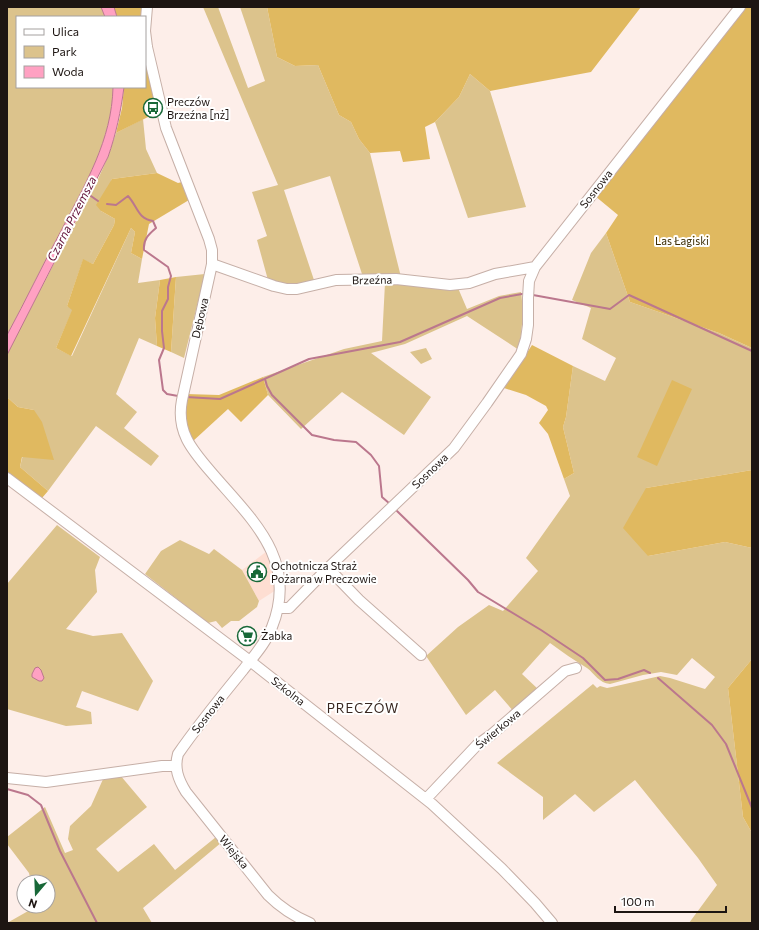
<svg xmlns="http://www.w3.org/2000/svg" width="759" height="930" viewBox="0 0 759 930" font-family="Commissioner,sans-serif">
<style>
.built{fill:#feded2}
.green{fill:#dcc38c}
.forest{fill:#e0b960}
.water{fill:#ffa1c2;stroke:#bb778d}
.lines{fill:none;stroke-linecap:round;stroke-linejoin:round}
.stream{stroke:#bb778d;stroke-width:2}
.minor-casing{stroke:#c6afa7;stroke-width:12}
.minor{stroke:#fff;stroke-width:10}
.labels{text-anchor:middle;stroke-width:4;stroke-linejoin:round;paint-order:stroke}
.poi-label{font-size:11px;fill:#1d1512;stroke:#fff;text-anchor:start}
.street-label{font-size:11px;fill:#1d1512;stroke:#fff}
.park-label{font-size:11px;fill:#3d2d05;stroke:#fff}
.water-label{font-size:12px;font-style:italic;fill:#600f36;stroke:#fff}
.quarter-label{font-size:13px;letter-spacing:1px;fill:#382720;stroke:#fff}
</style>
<rect width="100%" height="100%" fill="#fdeee9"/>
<path class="built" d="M267 551 270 558 276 590 259 601 242 570Z"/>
<path class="green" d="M7 7H101L105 17H17V87H113C112 140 85 184 62 229 43 264 26 300 7 335Z
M203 7H218L248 88 265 81 240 7H267L277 57 295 66 318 65 339 115 351 122 359 139 370 153 401 277 362 274 330 176 284 190 314 280 292 286 268 280 257 240 267 236 252 192 278 185Z
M470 74 490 91 526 207 468 218 435 122 459 97Z
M143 119 146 149 157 173 112 179 101 211 115 219 114 225 93 264 83 260 67 306 73 309 56 348 72 356 131 228 135 232 131 253 142 259 138 283 160 280 155 318 157 346 139 338 116 394 137 412 124 428 159 456 151 466 96 426 48 491 20 467 34 410 18 407 7 397V354L98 179 108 157 116 133Z
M606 233 630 302 719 333 752 348V470L646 488 648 556 725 542 752 548V659L728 688 743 817 752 833V923H689L717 885 698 858 635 780 594 812 575 794 543 820V797L497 763 593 684 597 688 600 686 607 688 612 687 660 676 670 678 705 689 715 677 692 658 677 675 661 672 643 675 610 684C599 683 595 674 587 668 574 660 562 652 550 643L522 674 539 690 514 712 495 690 466 715 426 656 458 627 489 605 503 611 538 571 526 558 570 496 564 479 574 473 563 427 566 417 573 366 605 381 616 358 582 339 591 308 572 300 591 253Z
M205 274 184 358 171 352 176 277Z
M385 283 458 288 467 309 499 296 521 292C524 312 522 330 519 350L467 316 405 344 371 353 431 397 404 435 342 392 301 429 268 395 263 377 344 349 382 341Z
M426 348 432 359 421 364 410 352Z
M57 525 100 557 95 570 97 592 66 629 93 636 122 633 153 681 138 711 82 691 76 707 91 712 92 724 66 726 7 709V584Z
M180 540 209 554 214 549 242 570 259 601 257 607 239 621H231L222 628 216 621 208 623 145 574 161 551Z
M120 775 147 807 96 849 118 872 154 844 175 870 216 837 222 842 143 908 152 923H7L37 906H48V882H31L29 873 7 844V837L45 807 65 853 73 850 68 839 70 826 91 806 104 777Z"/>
<path class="forest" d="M114 7H142V17H117Z
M267 7H641L591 72 490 91 470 74 459 97 435 122 425 127 430 159 403 162 400 151 370 153 359 139 351 122 339 115 318 65 295 66 277 57Z
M745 7H752V348L719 333 630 302 606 233 618 215 595 196Z
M145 59 158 112 116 133 122 108 124 87H145Z
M157 173 178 183 182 182 189 200 149 224 142 259 131 253 135 232 131 228 71 356 56 348 72 310 67 306 83 259 93 264 114 225 115 219 101 211 96 205 112 179Z
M176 277 171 352 157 346 155 318 160 280Z
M532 345 573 366 566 417 563 427 574 473 564 479 548 434 539 423 548 410 546 406 526 395 504 388Z
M263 377 268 395 241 422 228 409 192 442 187 428 183 411 186 394 219 395Z
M672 380 692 389 657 466 637 457Z
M7 397 18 407 34 410 42 422 54 460 22 457 20 467 48 491 42 498 7 472Z
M752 470V548L725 542 648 556 623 528 646 488Z
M752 659V833L743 817 728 688Z"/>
<path class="water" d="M101 7H114L117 17H105Z
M113 87H124C121 111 116 134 108 157L7 355V335C26 300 43 264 62 229 85 184 112 140 113 87Z
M38 667 41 670 44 678 42 681H39L32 677V674L35 668Z"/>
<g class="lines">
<path class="stream" d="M88 194 98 201
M107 204 116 205 128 196C138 207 137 218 153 221L156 228C149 234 143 239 144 250L168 267 171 276 168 287V299L162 311V331L164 348 159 360 163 390 167 394 178 396
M533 295 610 309 629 295 752 351
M265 379 267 386 272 395 312 435 334 440 356 442 371 455 379 466 382 497 390 504
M186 397 220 399 309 359 400 342 500 298 522 294
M397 511 468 580 478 592 541 630 583 658 605 680 618 679 644 670 650 673
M658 678 712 725 726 744 752 808
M7 789 28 795 41 805 60 851 97 923"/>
<defs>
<path id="minor" d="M147 7 145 31 147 47 166 128 209 239 212 250V264L182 400C176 431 191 449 211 472 251 519 299 559 272 627 266 643 253 657 243 670 221 697 198 725 178 754 174 768 178 779 186 792L268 895C281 908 293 916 310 923
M212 264 274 286 287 289H297L336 280 396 279 450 285 469 283 495 274 535 267
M7 478 250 661 432 804 502 869 535 903 552 923
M328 568 359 600 421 655
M278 608H289L328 568 454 448 487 403 521 354 526 339 528 325V298L529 281 535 267 740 7
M7 778 46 782 162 766H176
M426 799 477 745 491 735 565 671 576 668"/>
</defs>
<use href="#minor" class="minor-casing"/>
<use href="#minor" class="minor"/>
</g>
<defs>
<symbol id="bus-ring" viewBox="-11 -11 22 22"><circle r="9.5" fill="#fff" stroke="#186838" stroke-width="1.5"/><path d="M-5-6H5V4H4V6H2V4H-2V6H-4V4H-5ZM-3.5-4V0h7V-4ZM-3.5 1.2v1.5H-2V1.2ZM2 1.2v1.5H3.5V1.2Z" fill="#186838"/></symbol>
<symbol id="civic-ring" viewBox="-11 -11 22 22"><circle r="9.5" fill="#fff" stroke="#186838" stroke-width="1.5"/><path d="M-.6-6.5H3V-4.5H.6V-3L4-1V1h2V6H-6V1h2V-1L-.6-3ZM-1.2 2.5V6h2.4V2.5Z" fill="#186838"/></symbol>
<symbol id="supermarket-ring" viewBox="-11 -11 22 22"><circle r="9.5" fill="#fff" stroke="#186838" stroke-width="1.5"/><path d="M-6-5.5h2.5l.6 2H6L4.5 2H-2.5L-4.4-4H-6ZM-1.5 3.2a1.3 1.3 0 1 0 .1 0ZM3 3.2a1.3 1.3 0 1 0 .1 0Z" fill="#186838"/></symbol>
</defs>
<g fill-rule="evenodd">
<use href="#bus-ring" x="142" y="97" width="22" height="22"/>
<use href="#civic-ring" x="246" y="561" width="22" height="22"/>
<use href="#supermarket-ring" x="236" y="625" width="22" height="22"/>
</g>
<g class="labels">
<g class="poi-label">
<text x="167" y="106">Preczów<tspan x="167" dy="13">Brzeźna [nż]</tspan></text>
<text x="271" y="570">Ochotnicza Straż<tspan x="271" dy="13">Pożarna w Preczowie</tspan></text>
<text x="261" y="640">Żabka</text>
</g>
<g class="street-label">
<text transform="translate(596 189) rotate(-52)" y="4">Sosnowa</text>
<text transform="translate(372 280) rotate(-1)" y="4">Brzeźna</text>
<text transform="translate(200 318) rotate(-77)" y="4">Dębowa</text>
<text transform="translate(430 471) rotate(-44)" y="4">Sosnowa</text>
<text transform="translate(288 691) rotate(38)" y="4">Szkolna</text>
<text transform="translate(208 714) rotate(-52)" y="4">Sosnowa</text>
<text transform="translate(498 729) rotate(-40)" y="4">Świerkowa</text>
<text transform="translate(234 852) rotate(51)" y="4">Wiejska</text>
</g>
<g class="park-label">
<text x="682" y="245">Las Łagiski</text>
</g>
<g class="water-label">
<text transform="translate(72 219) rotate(-63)" y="4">Czarna Przemsza</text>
</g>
<g class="quarter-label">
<text x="363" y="713">PRECZÓW</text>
</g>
</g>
<rect width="759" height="930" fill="none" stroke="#1d1512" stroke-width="16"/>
<rect x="16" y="16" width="130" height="72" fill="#ffffff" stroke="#a5a1a0"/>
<rect x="24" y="29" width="20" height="6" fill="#ffffff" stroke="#a5a1a0"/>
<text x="52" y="36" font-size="12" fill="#1d1512">Ulica</text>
<rect x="24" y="46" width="20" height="12" fill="#dcc38c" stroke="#a5a1a0"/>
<text x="52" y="56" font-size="12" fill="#1d1512">Park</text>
<rect x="24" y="66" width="20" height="12" fill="#ffa1c2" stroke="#a5a1a0"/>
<text x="52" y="76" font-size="12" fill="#1d1512">Woda</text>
<g transform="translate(36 894) rotate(199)"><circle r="19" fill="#ffffff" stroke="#a5a1a0"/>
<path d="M0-3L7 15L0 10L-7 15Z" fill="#186838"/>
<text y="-6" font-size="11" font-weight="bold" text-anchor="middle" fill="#1d1512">N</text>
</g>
<path d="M615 906v6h111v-6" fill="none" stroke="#1d1512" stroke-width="2"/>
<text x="621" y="906" font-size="12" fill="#1d1512" stroke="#ffffff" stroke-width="3" paint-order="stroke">100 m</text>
</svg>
